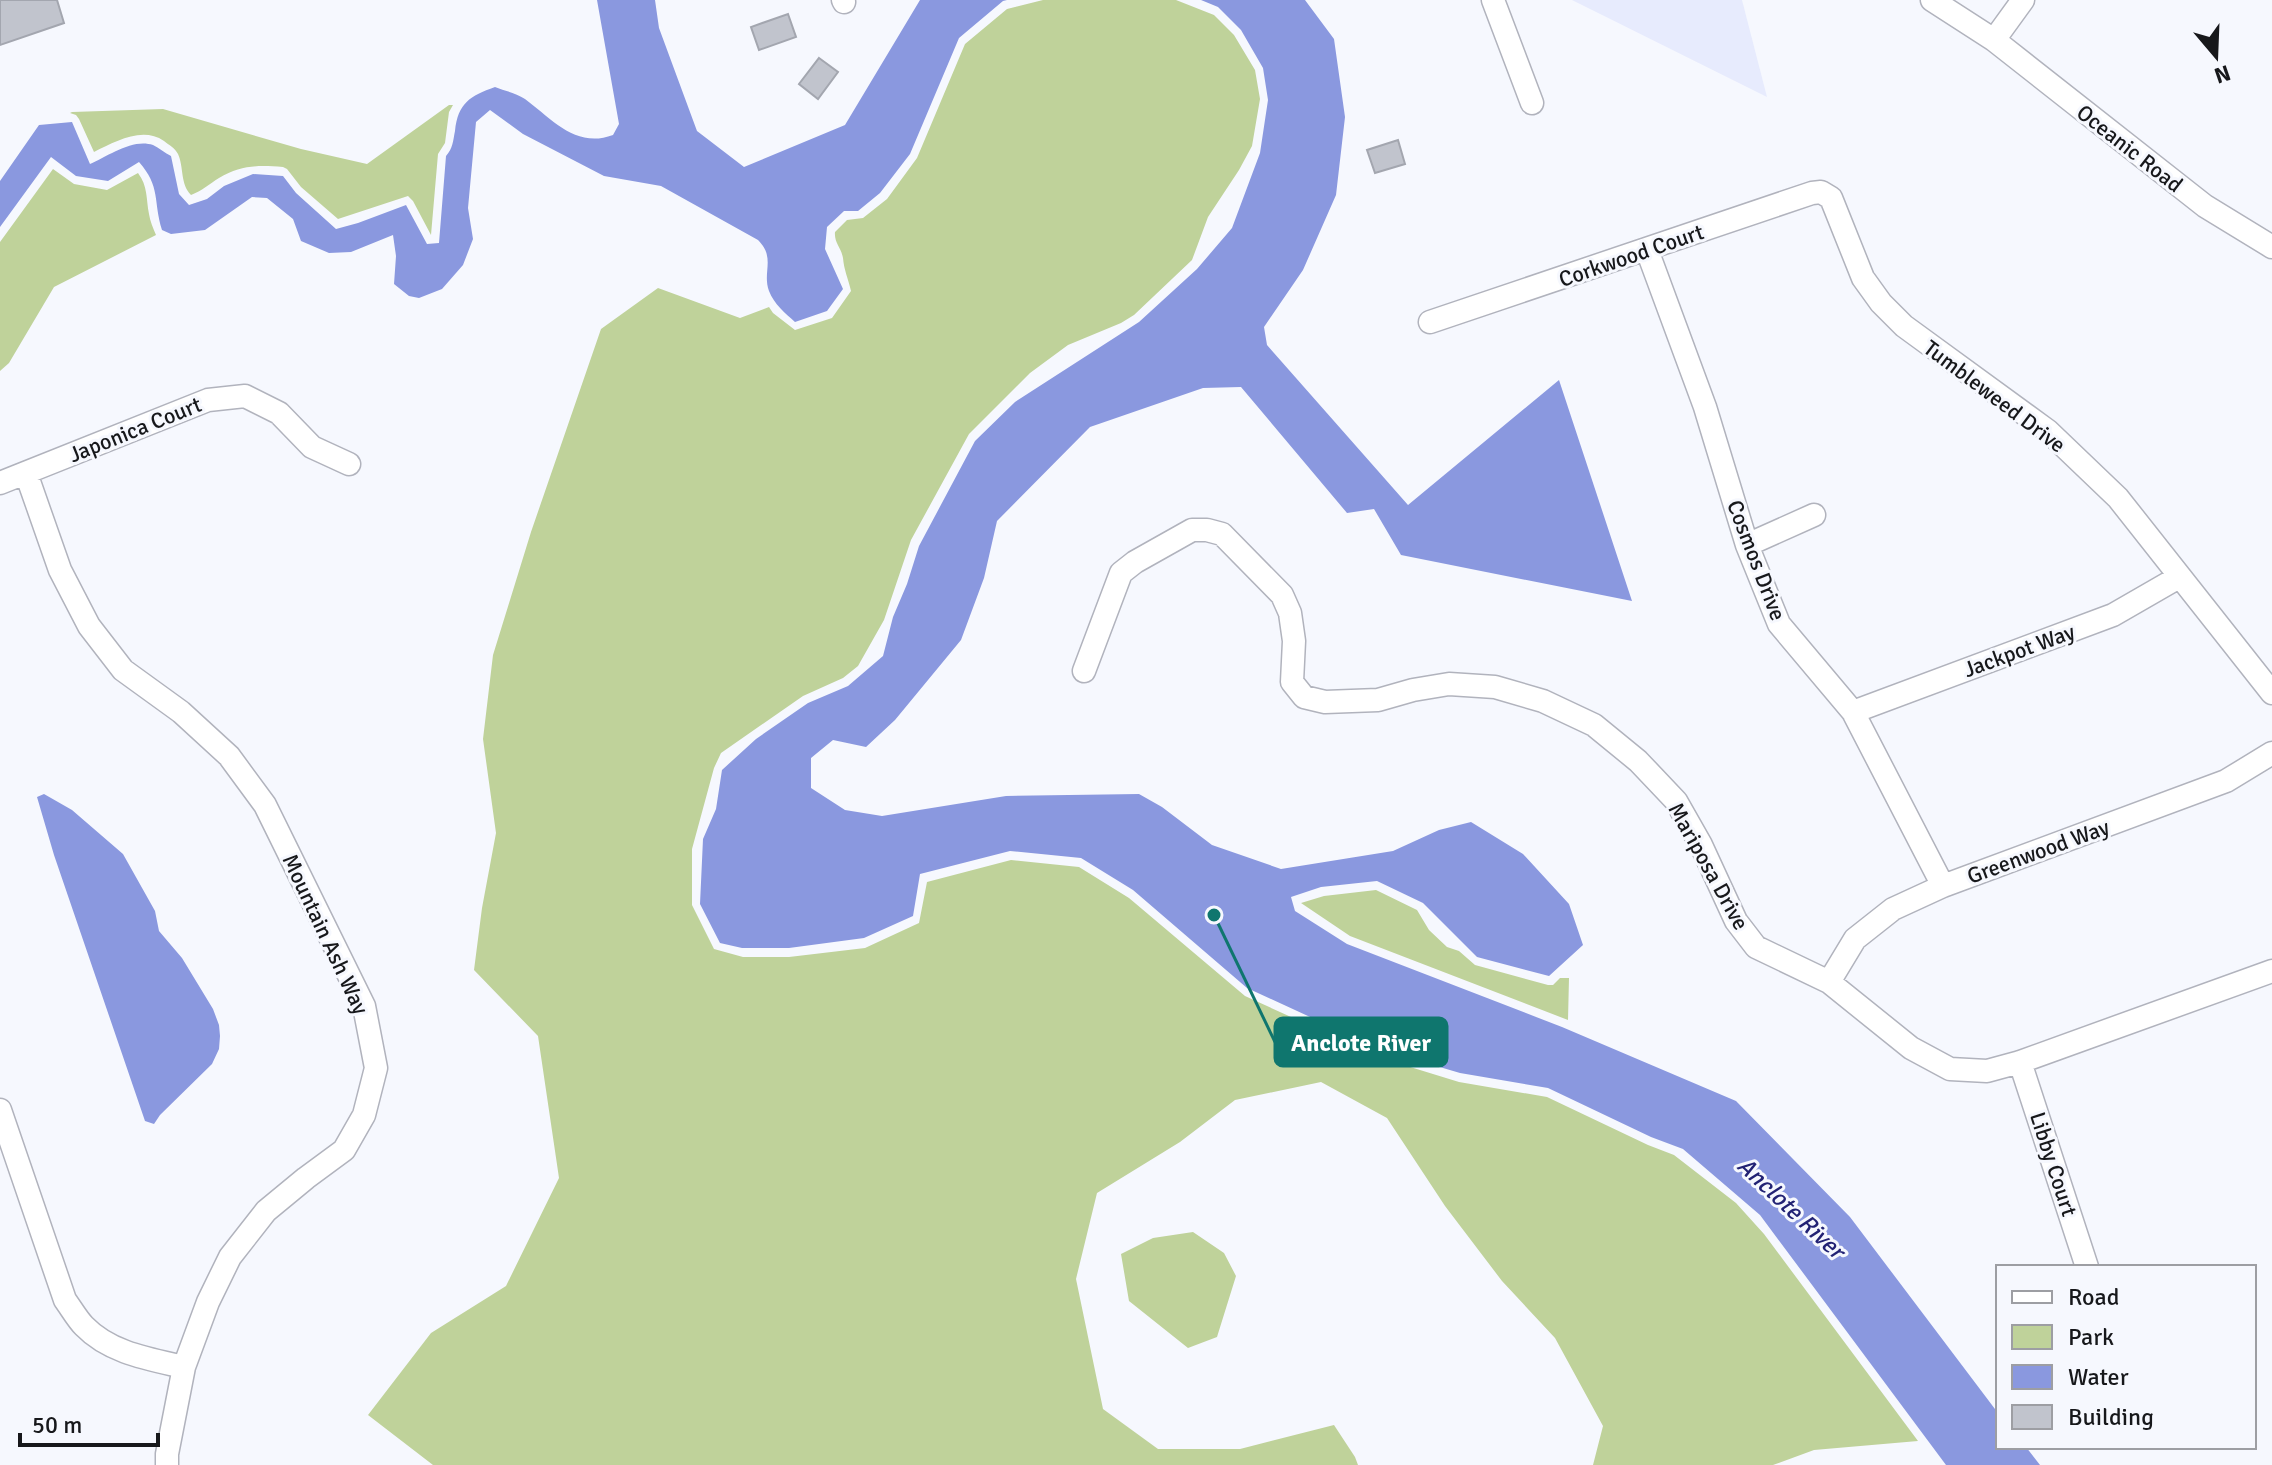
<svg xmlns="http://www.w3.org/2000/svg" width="2272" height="1465" viewBox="0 0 2272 1465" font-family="Signika,sans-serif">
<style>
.built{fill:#e7ebfd}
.green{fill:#bfd29a}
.water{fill:#8a98df}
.building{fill:#c1c4cd;stroke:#a3a6af;stroke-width:2}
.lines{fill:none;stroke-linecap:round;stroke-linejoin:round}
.minor-casing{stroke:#b1b3bd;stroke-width:25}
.minor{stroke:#fff;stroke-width:22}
.labels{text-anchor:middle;stroke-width:6;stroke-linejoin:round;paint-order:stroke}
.street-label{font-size:22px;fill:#17181b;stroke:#f6f8fe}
.water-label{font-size:24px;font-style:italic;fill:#222274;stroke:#f6f8fe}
.leader{fill:none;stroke:#0f766e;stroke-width:3}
.callout-dot{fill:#0f766e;stroke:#f6f8fe;stroke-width:3}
.callout{fill:#0f766e;stroke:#0f766e;stroke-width:3}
.callout-label{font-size:24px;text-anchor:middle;font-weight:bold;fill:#fff}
</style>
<rect width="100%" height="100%" fill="#f6f8fe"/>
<path class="built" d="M1572 0H1742L1767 97Z"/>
<path class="green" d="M1043 0H1176L1214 15 1234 35 1255 70 1260 99 1252 146 1239 170 1208 217 1192 260 1134 315 1121 323 1068 345 1030 373 969 434 911 540 884 620 858 666 843 678 803 696 721 753 714 768 692 849V905L714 949 743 957H789L865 948 919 923 927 882 1011 860 1079 867 1129 898 1245 996 1381 1058 1459 1082 1547 1097 1648 1145 1674 1155 1736 1203 1764 1234 1918 1441 1814 1450 1773 1465H1593L1603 1426 1555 1338 1502 1281 1445 1206 1387 1118 1321 1082 1235 1100 1180 1142 1097 1193 1076 1279 1103 1409 1158 1449H1240L1334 1425 1355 1457 1358 1465H433L368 1415 431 1333 506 1286 559 1178 538 1036 474 970 482 908 496 833 483 739 493 655 531 532 601 329 658 288 740 318 769 307 773 313 795 330 832 318 851 291C848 278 844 270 843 258 841 247 834 243 835 232L847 220 863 218 887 199 917 158 965 44 1007 9Z
M449 105H453L449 112 445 143 438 154 431 235 413 201 408 196 338 219 301 187 287 169 283 167C258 165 241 165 219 178 209 184 202 191 191 195 180 184 184 167 178 154 175 148 169 145 164 141 142 126 115 142 94 152L79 119 76 115 70 113 72 112 163 109 301 149 367 164Z
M53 169 74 184 107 190 138 173C148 186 146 199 149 214 150 221 153 228 156 235L54 287 9 363 0 371V242Z
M1376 890 1417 910 1429 930 1447 947 1459 951 1475 965 1548 985H1553L1560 978H1569L1568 1020 1350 936 1301 903 1324 896Z
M1193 1232 1224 1253 1236 1276 1217 1337 1188 1348 1129 1301 1121 1254 1153 1238Z"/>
<path class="water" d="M597 0H655L659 28 697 131 744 167 845 125 920 0H1007L1003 1 959 38 910 154 880 193 858 211H844L827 227 825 249 843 289 827 311 795 322C785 313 774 304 769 291 762 272 776 258 758 240L661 186 604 176 523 134 490 110 476 122 468 208 473 239 463 265 442 289 419 298 409 296 394 284 396 256 393 235 351 252 329 253 301 241 293 219 267 198 252 197 205 230 171 234 162 230C153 201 161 187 139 162L108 181 76 176 51 157 0 227V181L39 125 72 122 90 164C108 156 133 138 153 145 159 148 165 153 171 156L179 194 189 205 207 199 224 186 253 174 283 176 296 193 336 229 358 223 406 205 427 244 439 243 446 156C453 148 453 141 455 131 458 103 470 96 495 87 505 91 516 93 525 99 552 119 576 149 613 135L619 124Z
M1201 0H1305L1334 39 1345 117 1336 195 1303 270 1264 327 1267 345 1408 505 1559 380 1632 601 1401 555 1374 509 1347 513 1241 387 1203 388 1090 427 997 521 984 578 961 640 895 720 866 747 833 740 811 758V788L845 810 882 816 1006 796 1139 794 1162 807 1212 845 1281 869 1393 851 1439 830 1471 822 1523 854 1569 904 1583 945 1549 976 1477 957 1423 903 1377 881 1321 887 1291 897 1295 911 1347 944 1562 1027 1736 1101 1850 1217 1998 1413V1447H2026L2040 1465H1946L1760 1215 1683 1149 1651 1137 1548 1088 1460 1073 1382 1050 1247 988 1133 890 1081 858 1010 851 920 874 913 916 864 938 789 948H742L720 943 700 904 703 839 716 809 722 770 756 739 808 703 848 686 883 656 893 617 907 584 919 546 975 441 1015 402 1139 322 1197 269 1232 228 1260 153 1268 100 1263 68 1241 30 1218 7Z
M44 794 72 810 123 854 155 911 159 931 182 958 213 1009 219 1025 220 1036 219 1049 212 1064 160 1115 154 1124 145 1121 54 855 37 797Z"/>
<path class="building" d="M0 0H57L64 23 0 45Z
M788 14 796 37 759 50 751 27Z
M819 58 838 72 818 99 799 84Z
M1398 140 1405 164 1375 173 1367 150Z"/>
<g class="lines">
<defs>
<path id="minor" d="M843 0 844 2
M1493 0 1532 103
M1932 0 1994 40 2205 206 2272 247
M1994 40 2023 0
M1647 250 1705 407 1747 545 1779 624 1853 712 1943 886
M1430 322 1812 193 1821 192 1831 198 1863 278 1881 303 1904 326 2048 431 2118 498 2272 693
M26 473 60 570 89 626 123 670 181 712 229 756 265 805 364 1006 376 1068 364 1115 344 1150 306 1178 266 1211 230 1257 208 1302 184 1367 167 1454V1465
M0 483 208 400 245 396 279 413 312 447 349 464
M1747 545 1814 515
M1084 671 1121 573 1135 562 1192 530H1207L1222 534 1282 595 1290 613 1294 641 1292 682 1304 697 1325 702 1378 700 1413 690 1449 684 1495 687 1543 701 1594 725 1638 761 1676 801 1701 845 1736 921 1756 947 1829 982 1911 1048 1950 1069 1987 1071 2020 1062 2272 971
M1853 712 2113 615 2179 577
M1829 982 1855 939 1893 909 1943 886 2226 781 2272 753
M2020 1062 2087 1267
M0 1110 65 1300C71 1308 77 1319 84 1326 110 1353 149 1359 184 1367"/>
</defs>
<use href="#minor" class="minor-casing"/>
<use href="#minor" class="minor"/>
</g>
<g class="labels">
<g class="street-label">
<text transform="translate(2130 148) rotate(38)" y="8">Oceanic Road</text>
<text transform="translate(1631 255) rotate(-19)" y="8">Corkwood Court</text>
<text transform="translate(1995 396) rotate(37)" y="8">Tumbleweed Drive</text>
<text transform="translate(135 429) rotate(-22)" y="8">Japonica Court</text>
<text transform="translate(1757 560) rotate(69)" y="8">Cosmos Drive</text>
<text transform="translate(2019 650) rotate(-20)" y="8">Jackpot Way</text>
<text transform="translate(2038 851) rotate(-20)" y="8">Greenwood Way</text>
<text transform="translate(1709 866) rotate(61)" y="8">Mariposa Drive</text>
<text transform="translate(326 934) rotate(65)" y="8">Mountain Ash Way</text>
<text transform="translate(2054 1164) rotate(72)" y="8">Libby Court</text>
</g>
<g class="water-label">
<text transform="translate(1791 1208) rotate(43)" y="8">Anclote River</text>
</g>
</g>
<path class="leader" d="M1214 915L1275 1042"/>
<circle class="callout-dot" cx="1214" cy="915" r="8"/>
<rect class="callout" x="1275" y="1018" width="172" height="48" rx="8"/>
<g class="callout-label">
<text x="1361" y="1051">Anclote River</text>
</g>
<rect x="1996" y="1265" width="260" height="184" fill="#f6f8fe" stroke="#9d9ea3" stroke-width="2"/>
<rect x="2012" y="1291" width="40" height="12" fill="#ffffff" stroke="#9d9ea3" stroke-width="2"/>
<text x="2068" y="1305" font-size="24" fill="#17181b">Road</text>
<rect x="2012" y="1325" width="40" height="24" fill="#bfd29a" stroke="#9d9ea3" stroke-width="2"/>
<text x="2068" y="1345" font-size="24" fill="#17181b">Park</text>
<rect x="2012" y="1365" width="40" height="24" fill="#8a98df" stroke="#9d9ea3" stroke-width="2"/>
<text x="2068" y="1385" font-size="24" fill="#17181b">Water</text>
<rect x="2012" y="1405" width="40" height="24" fill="#c1c4cd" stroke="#9d9ea3" stroke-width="2"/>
<text x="2068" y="1425" font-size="24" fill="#17181b">Building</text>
<g transform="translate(2216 56) rotate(161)" stroke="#f6f8fe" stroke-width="6" paint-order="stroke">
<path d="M0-6L14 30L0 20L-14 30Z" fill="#17181b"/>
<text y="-12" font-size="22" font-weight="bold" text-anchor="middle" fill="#17181b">N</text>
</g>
<path d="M20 1433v12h138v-12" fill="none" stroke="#17181b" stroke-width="4"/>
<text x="32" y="1433" font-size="24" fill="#17181b" stroke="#f6f8fe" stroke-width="6" paint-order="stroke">50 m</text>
</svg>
